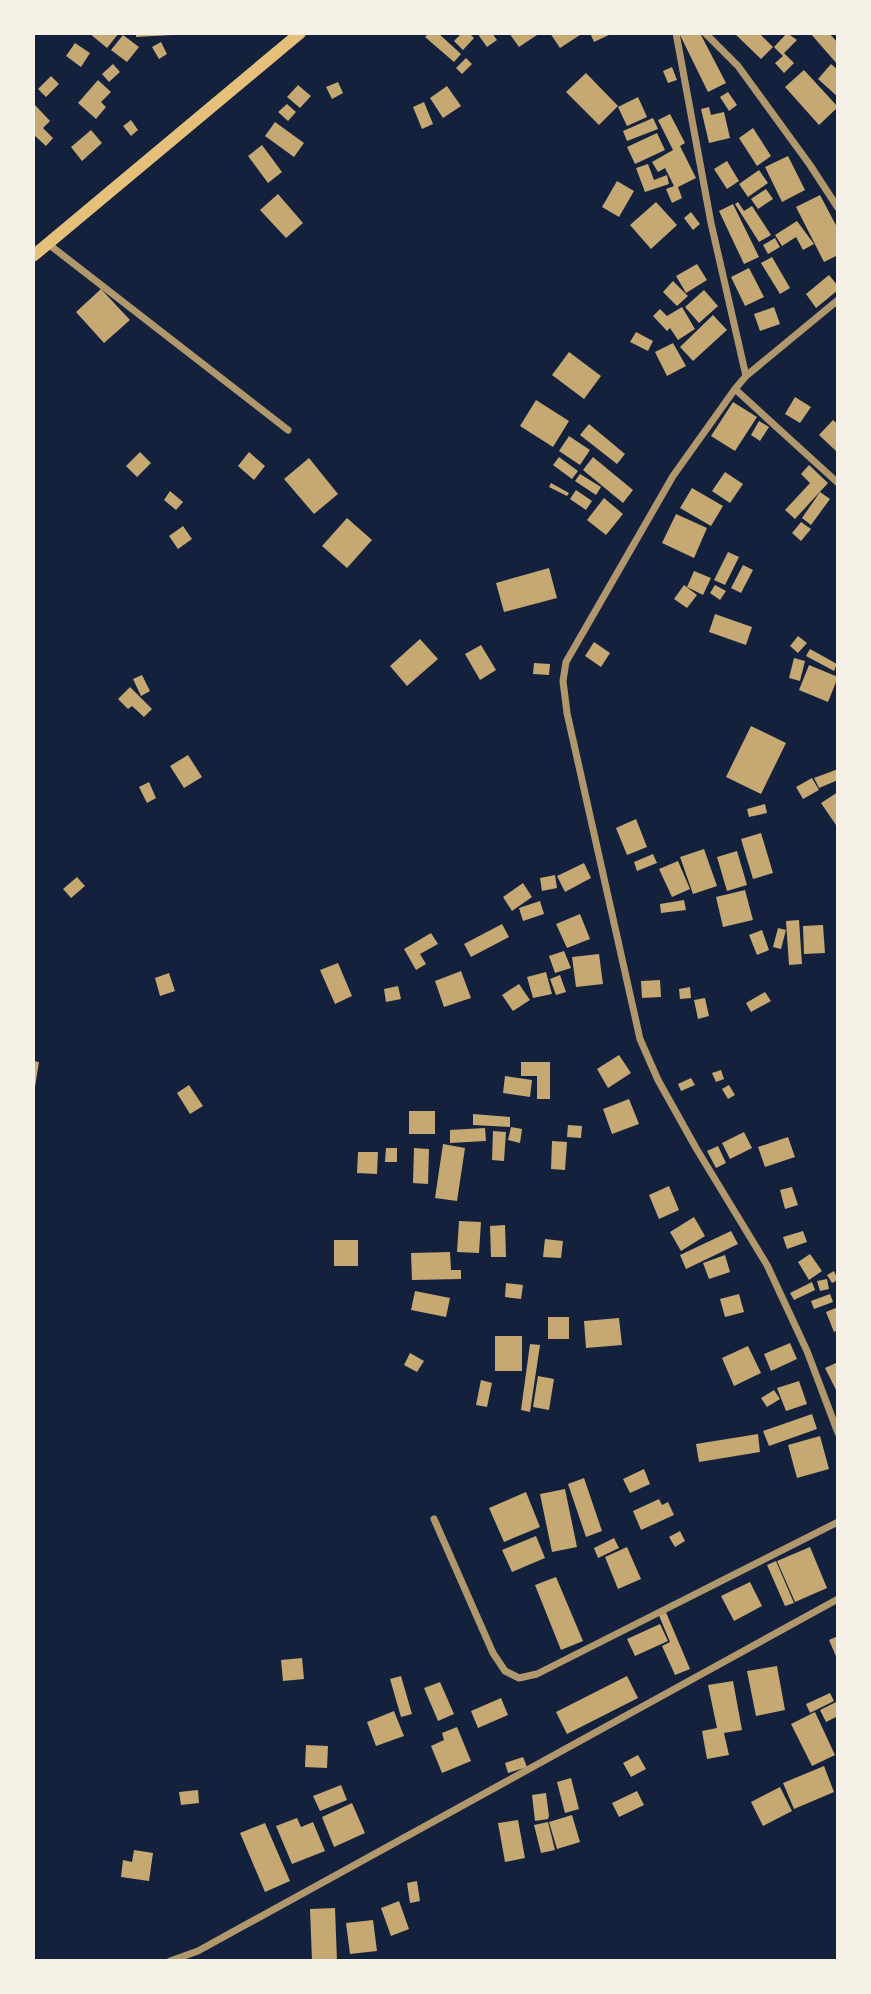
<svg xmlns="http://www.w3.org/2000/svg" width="871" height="1994" viewBox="0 0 871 1994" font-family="Figtree,sans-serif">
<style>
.building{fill:#c6a872}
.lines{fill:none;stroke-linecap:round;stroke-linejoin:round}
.minor{stroke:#b1986c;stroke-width:7}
.secondary{stroke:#e5c07b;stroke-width:12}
</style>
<rect width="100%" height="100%" fill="#14213d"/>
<path class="building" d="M89 33H119L107 48Z
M136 33H172V35L136 37Z
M429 33H438L461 54 454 62 425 37Z
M462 33H469L474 38 463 50 454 41Z
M477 33H492L497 40 487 47Z
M509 33H540L519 47Z
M550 33H583L560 48Z
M590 33H613L594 42Z
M679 33H700L726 83 708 92Z
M734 33H759L773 47 761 59Z
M787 33 797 40 784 53 794 63 784 73 775 63 783 56 774 47Z
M810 33H829L838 43V65Z
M123 35 139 47 127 62 111 50Z
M161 42 167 54 159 59 152 47Z
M75 43 90 53 81 67 66 56Z
M466 58 472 64 462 74 456 68Z
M113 64 120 72 109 82 102 74Z
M831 64 838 70V97L818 79Z
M672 67 677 80 668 83 663 71Z
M804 70 838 107 819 125 785 87Z
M586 73 618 106 599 125 566 92Z
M51 76 59 84 46 97 38 89Z
M98 80 111 92 101 102 106 107 96 119 78 103Z
M338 82 343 93 332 99 326 87Z
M298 85 311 96 300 108 287 97Z
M447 86 461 106 443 118 430 98Z
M728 92 737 105 729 111 720 97Z
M638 97 647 117 627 126 618 107Z
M424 102 433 124 422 129 413 107Z
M287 104 296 112 288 121 278 112Z
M35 105 50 121 43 128 53 138 46 146 33 134Z
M709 107 711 115 724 112 730 138 709 143 701 109Z
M670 114 685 143 680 146 696 178 678 187 682 198 672 203 666 189 674 186 665 168 658 172 652 162 673 150 658 120Z
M653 118 658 129 627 141 623 131Z
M131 120 138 130 131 136 123 126Z
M275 122 304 143 294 157 265 136Z
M753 128 771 156 757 166 739 138Z
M91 130 102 143 82 161 71 147Z
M657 133 665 150 635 164 627 147Z
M262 145 282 172 268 183 248 156Z
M788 156 805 190 782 202 765 167Z
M727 161 739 181 727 189 714 169Z
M648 164 654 180 667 175 669 184 645 192 636 168Z
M759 170 768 183 748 197 739 184Z
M617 181 634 191 619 217 602 207Z
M766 189 773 199 758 209 751 199Z
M278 194 303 223 286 238 260 210Z
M820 195 838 229V255L824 262 796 207Z
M656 202 677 225 651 249 630 225Z
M738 202 744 211 752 206 771 235 759 242 735 204Z
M733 204 759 257 744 264 719 211Z
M691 212 700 224 693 230 684 218Z
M797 221 814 244 803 250 796 237 782 246 775 235Z
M775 238 780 247 768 254 763 245Z
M772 257 790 288 780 294 761 263Z
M697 264 707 280 686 293 676 276Z
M749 268 764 297 745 306 731 277Z
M829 275 838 286V290L816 308 806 294Z
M673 281 688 296 677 306 663 292Z
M101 289 130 320 104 343 76 312Z
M704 290 718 306 699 323 685 307Z
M682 307 695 329 678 340 670 328 667 331 653 316 660 309 667 316Z
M774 307 780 324 760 331 754 314Z
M713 315 727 330 693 361 680 347Z
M636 332 653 341 648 351 630 342Z
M673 343 686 366 667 376 655 352Z
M569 352 601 376 584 399 552 375Z
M795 397 811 407 800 423 785 414Z
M536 400 569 421 553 447 520 426Z
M733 402 757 417 735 451 711 436Z
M833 420 838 424 836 451 819 435Z
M759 421 769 427 760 441 751 435Z
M589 424 625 454 617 464 580 435Z
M569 436 590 450 580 465 559 451Z
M140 452 151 463 137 477 126 466Z
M249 452 265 466 254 480 238 466Z
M559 457 578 471 572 479 553 465Z
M593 457 633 490 623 503 583 470Z
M309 458 338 494 314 514 284 479Z
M809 465 828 483 795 519 785 510 810 483 801 474Z
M725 472 743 484 730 503 712 491Z
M580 474 601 487 596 495 575 481Z
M551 483 569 493 567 496 549 487Z
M692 488 723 506 711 526 680 508Z
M576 490 592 501 586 510 570 499Z
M170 491 183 502 176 510 164 500Z
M820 492 830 499 811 525 802 518Z
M604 498 623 514 606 535 587 520Z
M676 514 707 528 694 558 662 543Z
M347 518 372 540 347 568 322 546Z
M801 522 811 529 801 541 792 533Z
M183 526 192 539 178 549 169 536Z
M728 552 739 557 725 585 714 580Z
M743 565 753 570 741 593 731 588Z
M549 568 557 598 504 612 496 583Z
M694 571 711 578 703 595 687 587Z
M684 585 697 595 687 608 674 599Z
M715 585 726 591 720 600 710 593Z
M715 614 752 627 746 645 709 632Z
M798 636 807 643 798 653 790 646Z
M420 639 438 659 407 686 390 666Z
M594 642 610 653 601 667 585 656Z
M481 645 496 670 480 680 465 654Z
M810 649 837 664 834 671 806 656Z
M794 658 805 661 800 681 789 678Z
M534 663 550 664 549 675 533 674Z
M809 665 838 677 828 702 799 690Z
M142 675 150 691 141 696 133 679Z
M130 687 152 709 144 717 132 706 128 709 118 699Z
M751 726 786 743 761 794 726 777Z
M188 755 202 777 184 788 170 766Z
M838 769V780L819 788 814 778Z
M812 778 819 790 803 799 796 787Z
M149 782 156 798 147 803 139 787Z
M838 792V828L821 803Z
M765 804 767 813 749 817 747 809Z
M636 819 647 847 627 855 616 828Z
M761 833 773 873 753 879 741 839Z
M704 849 717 886 693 894 680 857Z
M737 851 747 885 727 891 717 857Z
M653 854 657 863 637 871 634 862Z
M678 861 690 889 672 897 659 869Z
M584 863 591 878 565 892 557 876Z
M555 875 557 888 542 891 540 878Z
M77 877 85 886 71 898 63 889Z
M523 883 532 897 512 911 503 897Z
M745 890 753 920 723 927 716 897Z
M684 900 686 910 661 913 660 904Z
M540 901 544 914 523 921 519 908Z
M580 914 590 939 567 948 556 924Z
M799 920 802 964 789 965 786 921Z
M502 924 509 937 471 957 464 944Z
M823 925 825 953 804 954 803 926Z
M778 928 786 930 781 949 773 947Z
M762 930 769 950 757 955 749 935Z
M431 933 438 944 420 954 426 964 416 970 404 949Z
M564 951 571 968 555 973 549 956Z
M599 954 603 984 576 987 572 957Z
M338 963 352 996 335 1004 320 970Z
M461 971 471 998 444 1007 435 981Z
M546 972 552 994 533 998 527 977Z
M169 973 175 991 160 996 155 978Z
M560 975 566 992 556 995 550 979Z
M660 980 661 997 642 998 641 981Z
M519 984 530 1000 513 1011 502 995Z
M398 986 401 999 386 1002 384 989Z
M690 987 691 998 680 999 679 989Z
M765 992 771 1001 751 1012 746 1003Z
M705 998 709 1016 698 1019 694 1000Z
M619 1055 631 1073 608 1088 597 1069Z
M33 1061 39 1062 35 1087H33Z
M521 1062H550V1099H537V1076H521Z
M721 1070 724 1079 716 1082 712 1073Z
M505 1076 532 1080 530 1097 503 1093Z
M691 1078 695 1085 681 1091 678 1084Z
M189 1085 203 1106 190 1114 177 1093Z
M729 1085 735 1095 728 1099 722 1089Z
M629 1099 639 1124 612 1134 603 1109Z
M409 1111H435V1134H409Z
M473 1114 510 1117V1127L473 1125Z
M568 1125 582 1126 581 1138 567 1137Z
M511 1127 522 1129 520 1143 508 1140Z
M485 1128 486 1141 450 1143V1130Z
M493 1131 506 1132 504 1161 492 1160Z
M744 1132 752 1148 730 1159 722 1143Z
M788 1137 795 1157 765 1167 758 1147Z
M552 1141 567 1142 565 1170 551 1169Z
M443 1144 465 1148 457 1201 435 1198Z
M718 1146 726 1163 716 1168 707 1151Z
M386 1148H397V1162H385Z
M414 1148 429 1149 428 1184 413 1183Z
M358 1152H378L377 1174 357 1173Z
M669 1186 679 1210 659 1219 649 1195Z
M792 1187 798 1205 785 1209 780 1190Z
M694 1217 705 1236 681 1251 670 1232Z
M459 1221 481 1222 479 1253 457 1252Z
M505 1225 506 1257H491L490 1226Z
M731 1231 738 1244 686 1269 680 1255Z
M803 1231 807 1242 787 1249 783 1237Z
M545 1239 563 1241 561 1258 543 1257Z
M334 1240H358V1266H334Z
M450 1252 451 1270H461V1279L412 1280 411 1253Z
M810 1254 822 1271 809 1280 798 1262Z
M725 1255 730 1272 709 1279 703 1263Z
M834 1271 838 1280 832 1283 827 1275Z
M827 1279 829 1289 820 1291 817 1281Z
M812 1282 815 1290 794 1300 790 1293Z
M506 1283 523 1285 521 1299 505 1297Z
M415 1291 450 1298 446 1317 411 1310Z
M739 1294 744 1312 725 1317 720 1299Z
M830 1294 833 1302 814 1309 811 1301Z
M838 1307V1330L834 1332 826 1312Z
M548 1317H569V1339H548Z
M619 1318 622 1345 586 1348 584 1321Z
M495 1336H522V1371H495Z
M790 1343 797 1359 771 1371 764 1354Z
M530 1344 540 1345 530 1412 521 1410Z
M748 1346 761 1373 734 1386 722 1358Z
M410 1353 424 1361 417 1372 404 1365Z
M838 1362V1394L825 1368Z
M538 1376 554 1379 549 1410 533 1407Z
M481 1380 492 1383 487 1407 476 1405Z
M799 1381 807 1404 786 1411 777 1388Z
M774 1390 780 1399 767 1407 761 1398Z
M812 1414 817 1429 769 1446 763 1431Z
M758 1434 760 1452 699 1462 696 1444Z
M820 1436 829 1469 797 1478 788 1445Z
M644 1469 650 1484 630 1493 623 1479Z
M584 1478 602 1531 586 1537 568 1484Z
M565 1489 577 1547 552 1552 540 1494Z
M526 1492 540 1527 504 1542 489 1508Z
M659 1499 662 1505 668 1502 674 1515 641 1530 633 1511Z
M680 1531 685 1541 675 1547 669 1537Z
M536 1536 545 1558 512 1572 502 1550Z
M614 1538 619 1548 598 1558 594 1548Z
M627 1547 641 1579 618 1589 605 1557Z
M810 1547 827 1588 795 1602 777 1561Z
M776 1561 794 1603 785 1606 767 1565Z
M556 1577 583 1641 561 1650 535 1585Z
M750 1582 762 1606 734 1621 721 1596Z
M665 1610 690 1669 675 1675 662 1646 670 1642 658 1613Z
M660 1624 668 1641 635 1656 627 1639Z
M838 1636V1661L829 1640Z
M302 1658 304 1679 283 1681 281 1660Z
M777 1666 785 1710 756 1716 747 1671Z
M401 1676 412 1714 401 1717 390 1679Z
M627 1676 638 1698 567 1734 556 1712Z
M733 1681 742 1730 724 1733 729 1755 707 1759 702 1731 717 1728 708 1685Z
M440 1682 454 1714 438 1721 424 1688Z
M830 1693 834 1701 810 1713 806 1704Z
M501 1698 508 1715 478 1728 471 1711Z
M838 1701V1716L826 1722 820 1710Z
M394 1711 404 1736 376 1746 367 1722Z
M815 1712 835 1755 812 1766 791 1724Z
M457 1727 471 1761 442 1773 431 1746 444 1740 442 1733Z
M306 1745 328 1746 327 1768 305 1767Z
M638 1755 646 1769 631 1777 623 1763Z
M523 1757 527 1767 508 1773 505 1763Z
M824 1766 834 1792 794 1809 783 1783Z
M571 1778 579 1809 565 1813 557 1782Z
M341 1785 347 1800 320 1811 313 1796Z
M780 1787 792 1811 763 1826 751 1802Z
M198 1790 199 1803 181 1805 179 1792Z
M637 1791 644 1805 619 1817 612 1803Z
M546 1793 549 1816 548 1819 535 1821 532 1795Z
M352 1803 365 1833 334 1847 322 1817Z
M572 1815 580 1842 557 1849 549 1822Z
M297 1818 301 1827 313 1822 325 1851 292 1864 276 1826Z
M518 1820 525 1858 505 1862 498 1823Z
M548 1822 555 1850 541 1853 534 1825Z
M265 1823 290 1881 265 1892 240 1833Z
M134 1850 153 1853 149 1881 121 1877 123 1860 132 1862Z
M417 1881 420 1901 410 1903 407 1883Z
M399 1901 409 1929 391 1936 381 1908Z
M335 1908 337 1961H312L310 1909Z
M373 1920 377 1951 350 1954 346 1923Z"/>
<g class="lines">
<path class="minor" d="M676 33 711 223 746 376
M705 33 738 66 810 165 838 208
M47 243 288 430
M838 300 746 376 735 389 673 476 566 662 563 681 567 713 640 1039 658 1080 696 1148 767 1265 807 1351 838 1433
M735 389 838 483
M434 1519 493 1653 505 1671 519 1678 537 1674 838 1522
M170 1961 198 1951 838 1599"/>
<path class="secondary" d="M33 256 300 33"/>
</g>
<rect width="871" height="1994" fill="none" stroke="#f6f1e7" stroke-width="70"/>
</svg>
